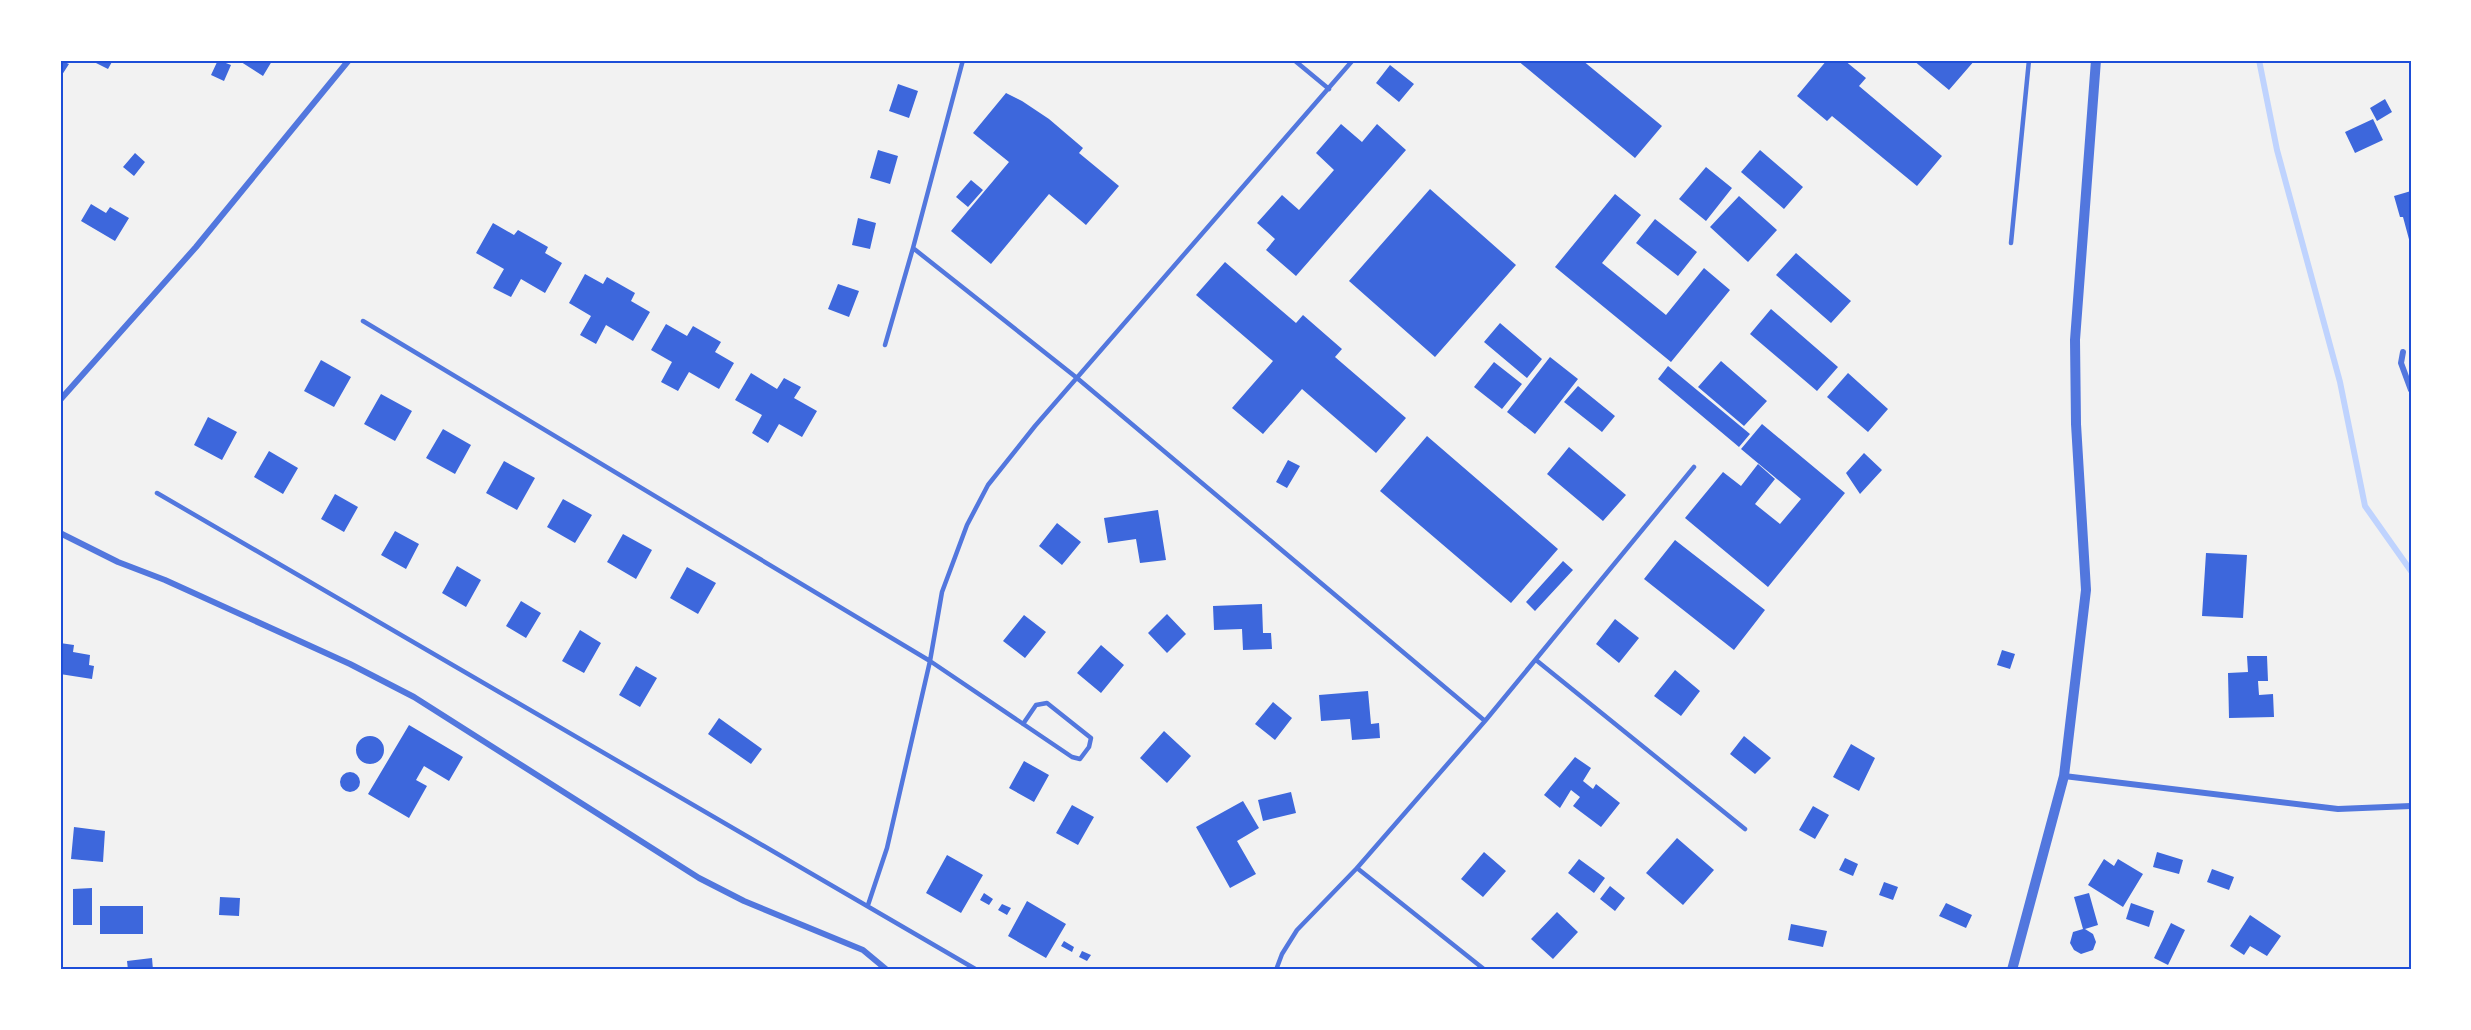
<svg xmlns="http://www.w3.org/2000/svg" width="2471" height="1030" viewBox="0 0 2471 1030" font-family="'PT Sans',sans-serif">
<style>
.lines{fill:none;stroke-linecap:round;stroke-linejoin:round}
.stream{stroke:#bfd3fe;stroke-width:6}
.building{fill:#3d67dc}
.service{stroke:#5277de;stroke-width:4.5}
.minor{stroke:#5277de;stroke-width:6}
.tertiary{stroke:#5277de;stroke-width:10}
.neatline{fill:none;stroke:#1d4ed8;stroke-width:2}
</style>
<rect width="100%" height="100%" fill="#f2f2f2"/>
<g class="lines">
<path class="stream" d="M2259 60 2277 150 2340 382 2365 506 2411 571"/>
</g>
<path class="building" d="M60 60 69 64 60 78Z
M90 60H113L108 69Z
M218 60 231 65 224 81 211 75Z
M238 60H270L272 61 263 76Z
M1517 60H1582L1662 126 1635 158Z
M1827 60H1844L1866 78 1859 86 1942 156 1917 186 1832 116 1827 121 1797 96Z
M1913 60H1975L1949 90Z
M1390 65 1414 84 1399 102 1376 83Z
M898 84 918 91 909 118 889 111Z
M1006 93 1022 101 1049 119 1083 148 1079 153 1119 186 1086 225 1049 194 991 264 951 231 1009 162 973 133Z
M2385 99 2392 112 2377 121 2370 108Z
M2373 119 2383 140 2355 153 2345 132Z
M1341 124 1362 142 1377 124 1406 150 1296 276 1266 250 1275 239 1257 223 1282 195 1299 210 1334 170 1316 153Z
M878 150 898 156 890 184 870 178Z
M1760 150 1803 187 1784 209 1741 172Z
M135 153 145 162 134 176 123 167Z
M1706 167 1732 188 1706 221 1679 199Z
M971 180 983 190 968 207 956 197Z
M1430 189 1516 265 1435 357 1349 281Z
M2411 191V243H2410L2403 217H2400L2394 196Z
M1615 194 1641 215 1602 263 1666 315 1704 268 1730 290 1671 362 1555 267Z
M1739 196 1777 230 1748 262 1710 227Z
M91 204 106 213 110 207 129 218 115 241 81 221Z
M858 218 876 223 870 249 852 245Z
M1655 219 1697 252 1678 276 1636 243Z
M493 223 514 235 518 230 548 247 545 253 562 263 545 293 521 279 511 297 493 288 504 269 476 253Z
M1796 253 1851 301 1831 323 1776 275Z
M1225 262 1296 323 1303 315 1342 349 1335 357 1406 418 1376 453 1302 389 1263 434 1232 408 1273 361 1196 295Z
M585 274 603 284 607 277 635 293 631 301 650 312 633 341 606 325 596 344 580 335 591 316 569 303Z
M838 284 859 291 849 317 828 309Z
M1771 309 1838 367 1817 391 1750 334Z
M1500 323 1542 359 1527 378 1484 342Z
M666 324 687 336 693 326 721 342 715 352 734 363 719 389 689 372 678 391 661 382 672 362 651 350Z
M1550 357 1578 379 1535 434 1507 412Z
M321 360 351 377 334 407 304 391Z
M1721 361 1767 401 1744 426 1698 387Z
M1494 362 1522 384 1502 409 1474 387Z
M1668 366 1750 434 1739 447 1658 379Z
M751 373 777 389 784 378 801 387 794 398 817 411 802 437 779 424 768 443 752 433 762 415 735 400Z
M1848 373 1888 409 1868 432 1827 397Z
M1578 386 1615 416 1602 432 1564 402Z
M381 394 412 411 395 441 364 424Z
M208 417 237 432 222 460 194 445Z
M1762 424 1845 493 1768 587 1685 518 1723 472 1741 486 1758 464 1775 479 1755 504 1780 524 1801 499 1741 449Z
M443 429 471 445 455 474 426 458Z
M1427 436 1558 549 1511 603 1380 491Z
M1569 447 1626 495 1603 521 1547 474Z
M269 451 298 468 283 494 254 477Z
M1864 453 1882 470 1860 494 1846 473Z
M1288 460 1300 466 1287 488 1276 482Z
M504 461 535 478 517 510 486 493Z
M335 494 358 507 344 532 321 519Z
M563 499 592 515 575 543 547 527Z
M1158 510 1166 560 1140 563 1136 539 1108 543 1104 518Z
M1057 523 1081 542 1062 565 1039 546Z
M395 531 419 544 406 569 381 555Z
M623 534 652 550 636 579 607 562Z
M1675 540 1765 610 1734 650 1644 579Z
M2206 553 2247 555 2243 618 2202 616Z
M1563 561 1573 570 1535 611 1526 602Z
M457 566 481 580 466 607 442 593Z
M687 567 716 583 698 614 670 598Z
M521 601 541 613 526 638 506 626Z
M1262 604 1263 633H1271L1272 649 1243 650 1242 629 1214 630 1213 606Z
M1167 614 1186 634 1167 653 1148 633Z
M1024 615 1046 632 1025 658 1003 641Z
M1615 619 1639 638 1619 663 1596 644Z
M580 630 601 643 584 673 562 661Z
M60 643 74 645 73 652 90 655 89 665 94 666 92 679 60 674Z
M1101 645 1124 665 1101 693 1077 673Z
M2002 650 2015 654 2010 669 1997 665Z
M2247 656H2267L2268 681H2258L2259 695 2273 694 2274 717 2229 718 2228 673 2248 672Z
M636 666 657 678 640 707 619 695Z
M1675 670 1700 691 1681 716 1654 696Z
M1368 691 1371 724 1379 723 1380 738 1352 740 1350 719 1321 721 1319 695Z
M1273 702 1292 718 1275 740 1255 724Z
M719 718 762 749 751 764 708 734Z
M409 725 463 757 449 781 424 766 416 780 427 786 409 818 368 794Z
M1164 731 1191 756 1167 783 1140 758Z
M356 750a14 14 0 1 1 28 0a14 14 0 1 1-28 0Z
M1744 736 1771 758 1755 774 1730 754Z
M1851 744 1875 758 1859 791 1833 777Z
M1575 757 1591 768 1583 781 1593 789 1596 784 1620 803 1601 827 1573 806 1580 797 1571 790 1560 808 1544 795Z
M1024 761 1049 775 1034 802 1009 788Z
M340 782a10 10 0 1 1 20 0a10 10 0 1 1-20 0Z
M1291 792 1296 813 1263 821 1258 800Z
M1243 801 1259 828 1237 841 1256 874 1230 888 1196 827Z
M1072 805 1094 817 1078 845 1056 833Z
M1813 806 1829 815 1815 839 1799 830Z
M74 827 105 831 103 862 71 859Z
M1677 838 1714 870 1683 905 1646 873Z
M1484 852 1506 871 1483 897 1461 879Z
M2157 852 2183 860 2179 874 2153 867Z
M947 855 983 875 961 913 926 893Z
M1845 858 1858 864 1853 876 1839 870Z
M1579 859 1605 878 1594 893 1568 873Z
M2104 859 2114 866 2118 859 2143 874 2123 907 2088 885Z
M2212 869 2234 877 2229 890 2207 882Z
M1884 882 1898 887 1893 900 1879 895Z
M1610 886 1625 898 1615 911 1600 899Z
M92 888V925H73V889Z
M984 893 993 899 989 905 980 900Z
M2089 893 2098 925 2085 929 2093 934 2096 942 2093 950 2081 954 2074 950 2070 943 2073 932 2083 929 2074 897Z
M220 897 240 898 239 916 219 915Z
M1027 901 1066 924 1046 958 1008 936Z
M1946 903 1972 915 1966 928 1939 916Z
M2131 903 2154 911 2149 927 2126 919Z
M1002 904 1011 908 1007 915 998 910Z
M100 906H143V934H100Z
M1557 912 1578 932 1553 959 1531 939Z
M2250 915 2281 936 2267 956 2250 946 2244 955 2230 946Z
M2171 923 2185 930 2168 965 2154 958Z
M1791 924 1827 931 1823 947 1788 940Z
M1064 941 1074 947 1072 952 1061 946Z
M1082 951 1091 955 1087 961 1079 957Z
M152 958 153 970H128L127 961Z"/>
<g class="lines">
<path class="service" d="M963 60 913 248 1077 378 1485 721
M1294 60 1329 89
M2011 243 2029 60
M363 321 930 661 1072 757 1080 759 1089 747 1091 738 1047 703 1036 705 1023 724
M885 345 913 248
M157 493 977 970
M1536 660 1745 829
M1357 868 1485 970
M868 905 887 848 930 661 942 592 967 525 988 485 1035 426 1353 60
M1276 970 1282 954 1297 930 1357 868 1485 721 1694 467"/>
<path class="minor" d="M2403 352 2401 363 2411 390
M60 400 196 247 349 60
M60 533 118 562 165 580 350 664 414 697 699 878 744 901 863 950 887 970
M2064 776 2338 809 2411 806"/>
<path class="tertiary" d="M2012 970 2064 776 2086 590 2076 424 2075 340 2096 60"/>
</g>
<rect width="2471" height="1030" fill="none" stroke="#ffffff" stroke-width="123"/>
<rect x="62" y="62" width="2348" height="906" class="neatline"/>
</svg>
